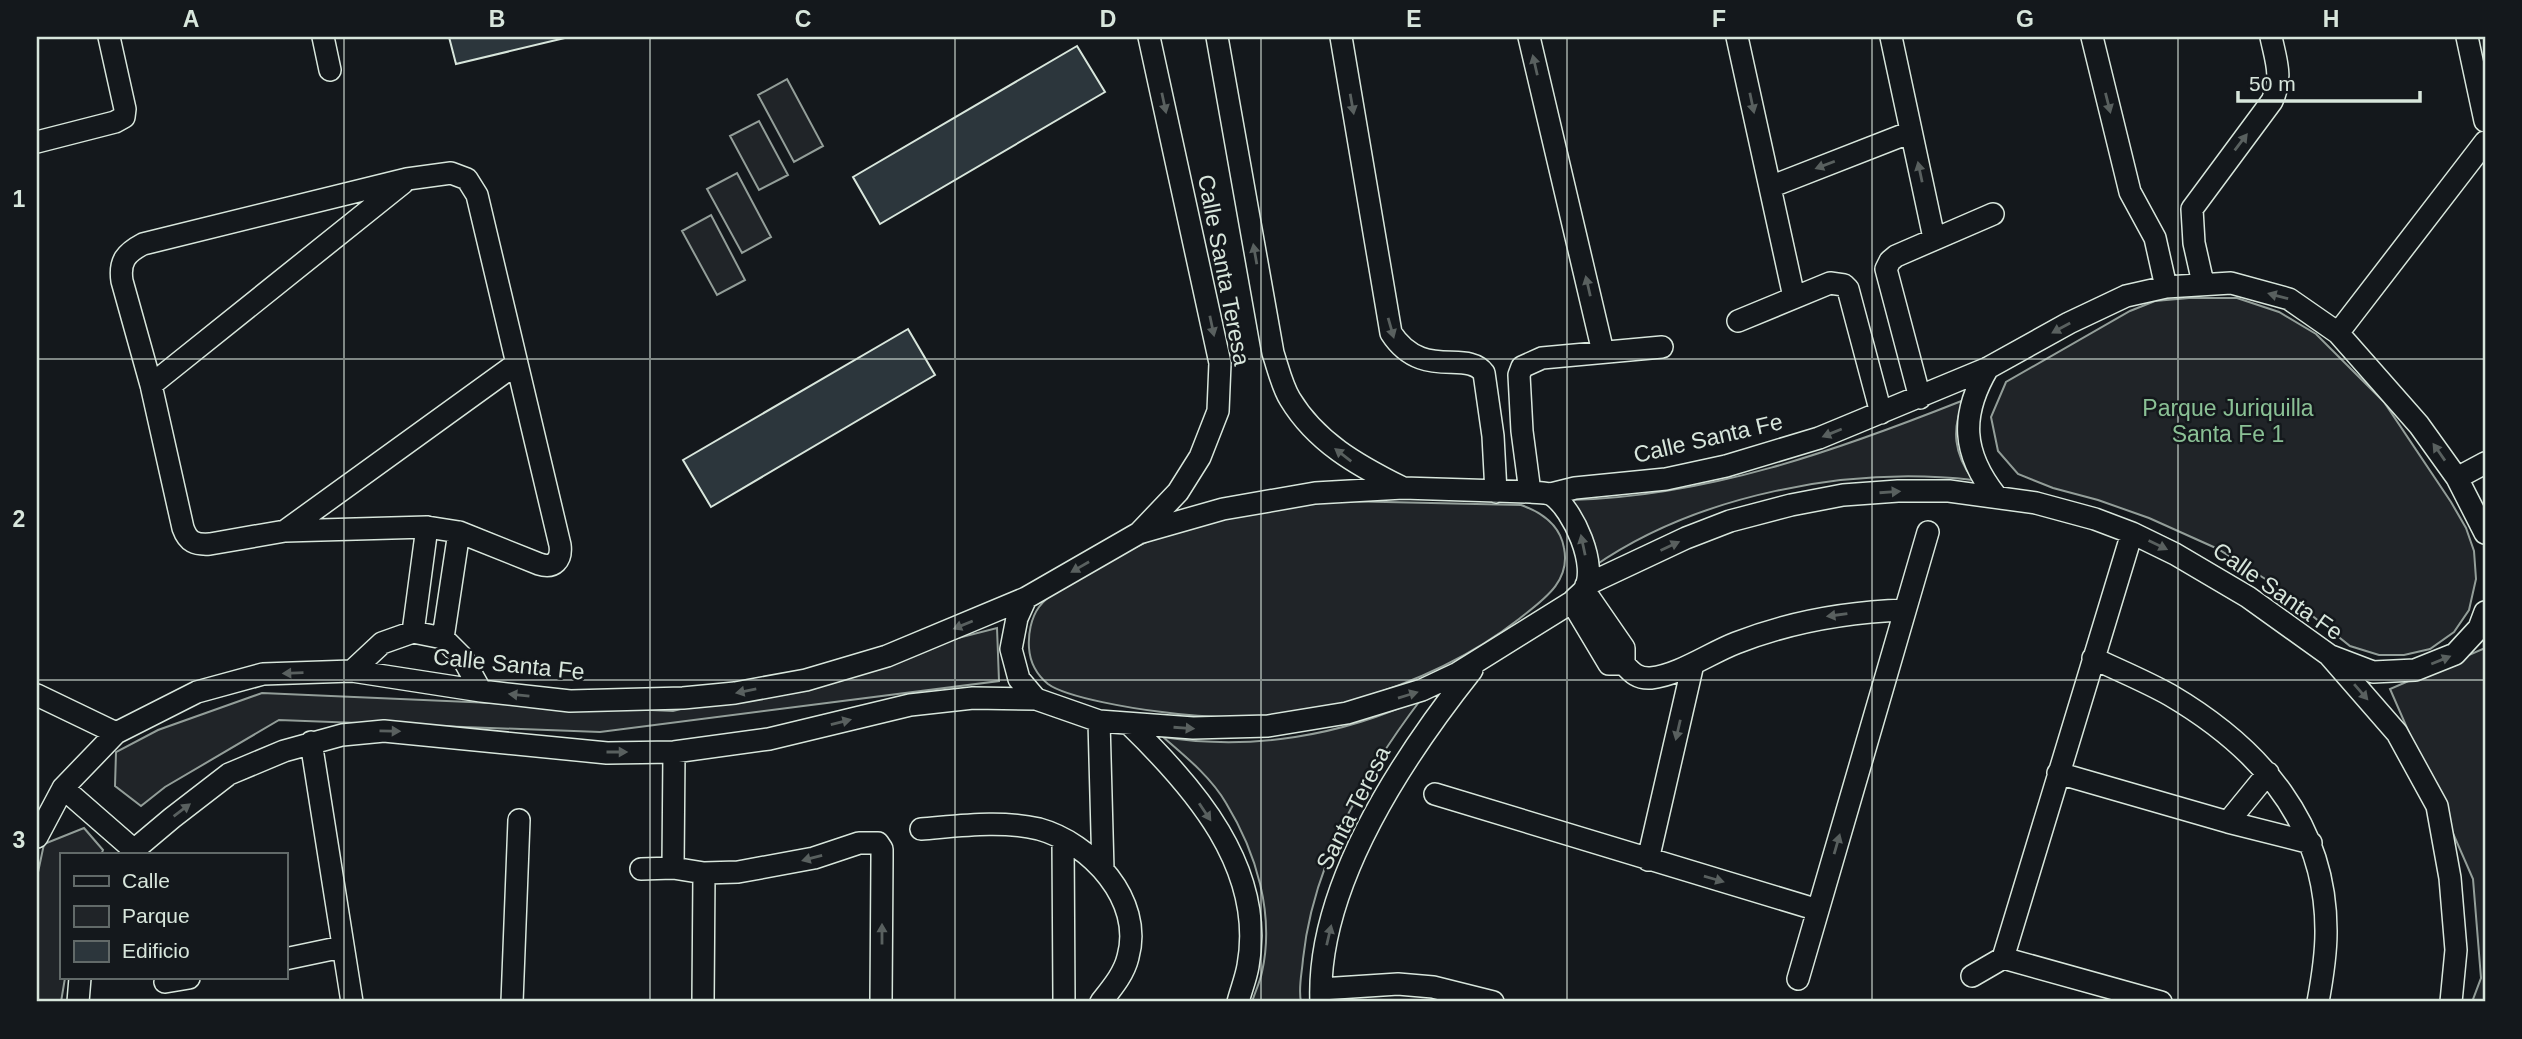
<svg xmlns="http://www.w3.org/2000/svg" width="2522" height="1039" viewBox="0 0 2522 1039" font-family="Arial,sans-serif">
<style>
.green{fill:#202428;stroke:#939e99;stroke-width:2}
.building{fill:#2c363c;stroke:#d8e6dc;stroke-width:2}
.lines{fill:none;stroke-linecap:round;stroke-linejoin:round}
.minor-casing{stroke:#d8e6dc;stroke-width:24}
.minor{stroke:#14181c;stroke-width:21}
.oneway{fill:#59605f}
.grid{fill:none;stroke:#d8e6dc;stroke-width:2;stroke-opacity:0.55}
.labels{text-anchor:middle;stroke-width:5;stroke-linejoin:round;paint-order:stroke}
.street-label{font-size:23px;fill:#d8e6dc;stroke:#14181c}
.park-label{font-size:23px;fill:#8ac095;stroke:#14181c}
.neatline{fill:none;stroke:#d8e6dc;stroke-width:2.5}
.grid-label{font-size:23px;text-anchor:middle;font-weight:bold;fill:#d8e6dc}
</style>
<rect width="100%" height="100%" fill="#14181c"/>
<path class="green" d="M787 79 823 146 794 162 758 95Z
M759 121 788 175 759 190 730 136Z
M737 173 771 237 742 253 707 189Z
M711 215 745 280 717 295 682 231Z
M2189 298H2237L2279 312 2316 334 2384 402 2451 502 2466 528 2474 551 2476 579 2469 610 2454 632 2430 649 2404 655H2379L2350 646 2270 582 2218 549 2149 518 2098 500 2053 488 2018 474 1998 451 1991 417 2006 382 2130 311 2155 301Z
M1964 400C1951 430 1954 454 1973 480 1849 466 1698 494 1593 567 1594 539 1588 521 1570 500 1707 497 1838 450 1964 400Z
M1341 501 1521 505C1541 512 1560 525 1564 548 1571 582 1543 600 1519 619 1469 658 1413 683 1352 701 1291 718 1225 721 1162 712 1136 709 1067 698 1048 684 1037 675 1030 662 1029 648 1028 634 1031 618 1039 607 1057 582 1142 543 1173 531 1199 522 1238 512 1266 507 1290 503 1316 503 1341 501Z
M997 628 999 681 600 732 279 720 165 787 141 806 115 786 116 752 158 730 262 693 673 711Z
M2485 648V1002H2472L2481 978 2473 879 2390 689Z
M1422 698C1364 774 1313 864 1303 959 1302 973 1298 988 1301 1002H1252C1255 992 1260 982 1262 972 1275 914 1256 852 1226 803 1211 777 1185 756 1163 737 1251 751 1341 736 1422 698Z
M84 828 103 850 101 855H61V978H65L61 1002H37V877L44 844Z"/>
<path class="building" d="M449 37H569L456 64Z
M1077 46 1105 92 880 224 853 177Z
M908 329 935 375 711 507 683 460Z"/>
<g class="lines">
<defs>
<path id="minor" d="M323 37 330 70
M1217 37 1273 353C1278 368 1282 386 1290 399 1316 442 1357 465 1401 487
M1341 37 1391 333C1422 381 1467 349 1484 373L1493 436 1496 492
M1529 37 1603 352
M1737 37 1794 297
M1891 37 1934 238
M2092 37 2130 192 2155 238 2166 287
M2467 37 2485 121
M37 142 115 122 124 117 125 109 109 37
M451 173 467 179 477 195 560 545C562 560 554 569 539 564L459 532 427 527 285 531 210 544C195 545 188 542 183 528L151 385 122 281C119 261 126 253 143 244L407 179Z
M1770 187 1911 132
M2203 283 2194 243 2192 209 2272 101C2283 77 2276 61 2271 37
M1738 321 1830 283 1844 285 1848 289 1881 413
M2338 333 2485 142
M1988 368C1960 415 1962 453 1996 496
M151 385 403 183
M1920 398 1886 269 1890 261 1896 256 1993 214
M2457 478 2485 463
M1530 492 1522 431 1519 375 1522 367 1542 358 1662 347
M1551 494 1575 488 1666 479 1726 466 1819 438 1988 368 2069 323 2126 296 2166 287 2231 283 2289 299 2338 333 2419 425 2457 478 2485 533
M285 531 516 364
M1139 533 1223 509 1315 493 1403 488 1530 492C1536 493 1546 492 1552 495 1573 509 1599 567 1584 590 1581 594 1575 598 1572 602L1458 673 1422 690 1347 713 1268 726 1193 728 1099 721 1036 699 1019 679 1011 649 1017 618 1026 598 1139 533 1178 492 1200 457 1218 411 1220 363 1149 37
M1586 585 1686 538 1730 521 1791 505 1843 495 1898 491H1949L2036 503 2095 519 2132 533 2175 554 2248 597 2329 655 2397 733 2437 806 2450 878 2456 950 2451 1002
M1584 590 1624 648V664C1632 673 1638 679 1651 678 1679 675 1710 653 1736 643 1792 621 1846 612 1905 610
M1572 602 1609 664H1624
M413 632 427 527
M443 638 459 532
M2331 656 2373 672 2415 670 2455 654 2479 628 2485 612
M2093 658C2118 670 2145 681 2170 695 2260 748 2327 824 2326 933 2326 956 2322 980 2318 1002
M352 671 382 643 413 632 443 638 462 657 481 691
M37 695 116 733
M1099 721 1103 870
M1129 724C1193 786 1266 868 1248 966 1246 978 1241 990 1238 1002
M311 742 352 1002
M2058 773 2228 822 2311 843
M63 788 134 850
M1435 794 1818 910
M2228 822 2268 773
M921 829C959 826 1001 820 1039 829 1090 843 1144 900 1128 957 1124 974 1112 988 1101 1002
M37 837 63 788 116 733 197 692 263 674 352 671 481 691 570 701 683 698 735 693 806 680 887 656 1026 598
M1063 839 1064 1002
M131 855 134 850 172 818 229 774 284 751 342 735 384 731 607 753 674 752 769 739 910 705 973 698 1036 699
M1648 860 1693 664
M673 868 674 752
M641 869 673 868 704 873 738 872 814 858 859 843H878L882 849V859L881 1002
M2003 958 2161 1002
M285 959 342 947
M1972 976 2003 958 2132 533
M1798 979 1928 532
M165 982 189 978
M1321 989 1398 984 1433 987 1493 1002
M78 1002 80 978
M512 1002 519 820
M703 1002 704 873
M1321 1002C1316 886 1403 757 1472 670"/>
</defs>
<use href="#minor" class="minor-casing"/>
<use href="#minor" class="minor"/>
</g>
<defs><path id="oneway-solid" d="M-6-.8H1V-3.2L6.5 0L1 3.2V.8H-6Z" transform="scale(1.75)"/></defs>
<g class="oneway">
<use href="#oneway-solid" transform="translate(1535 65) rotate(-103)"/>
<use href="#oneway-solid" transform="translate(1164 103) rotate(78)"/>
<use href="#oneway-solid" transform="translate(1752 103) rotate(78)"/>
<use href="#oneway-solid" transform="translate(2108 103) rotate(76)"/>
<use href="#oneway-solid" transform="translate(1352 104) rotate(80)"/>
<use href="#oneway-solid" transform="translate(2241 142) rotate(-53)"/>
<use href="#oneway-solid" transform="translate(1825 165) rotate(159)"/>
<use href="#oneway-solid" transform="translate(1920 172) rotate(-102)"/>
<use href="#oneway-solid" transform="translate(1255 254) rotate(-100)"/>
<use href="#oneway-solid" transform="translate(1588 286) rotate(-103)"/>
<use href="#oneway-solid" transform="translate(2278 296) rotate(-165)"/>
<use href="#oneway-solid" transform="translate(1212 326) rotate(78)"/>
<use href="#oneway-solid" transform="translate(1391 328) rotate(74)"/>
<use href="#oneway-solid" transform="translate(2061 328) rotate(151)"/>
<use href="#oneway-solid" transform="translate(1832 433) rotate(158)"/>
<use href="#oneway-solid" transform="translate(2439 452) rotate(-125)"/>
<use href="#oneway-solid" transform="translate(1343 455) rotate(-142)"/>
<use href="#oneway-solid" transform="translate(1890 492) rotate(-4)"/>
<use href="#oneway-solid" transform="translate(1583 545) rotate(-102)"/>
<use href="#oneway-solid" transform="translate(2158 545) rotate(26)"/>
<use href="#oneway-solid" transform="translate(1670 546) rotate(-25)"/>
<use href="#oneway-solid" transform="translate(1080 567) rotate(150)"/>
<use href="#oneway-solid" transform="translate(1837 615) rotate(172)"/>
<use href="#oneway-solid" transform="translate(963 625) rotate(158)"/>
<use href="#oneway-solid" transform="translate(2441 660) rotate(-22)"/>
<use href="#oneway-solid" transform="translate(293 673) rotate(178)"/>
<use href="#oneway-solid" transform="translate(746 691) rotate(169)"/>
<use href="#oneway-solid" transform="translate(2361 692) rotate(49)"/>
<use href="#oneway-solid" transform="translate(519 695) rotate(-174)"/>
<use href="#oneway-solid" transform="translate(1408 695) rotate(-17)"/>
<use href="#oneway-solid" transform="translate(841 722) rotate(-14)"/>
<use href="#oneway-solid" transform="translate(1184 728) rotate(4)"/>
<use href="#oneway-solid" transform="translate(1678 730) rotate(103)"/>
<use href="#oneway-solid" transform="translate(390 731) rotate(1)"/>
<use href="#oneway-solid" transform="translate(617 752)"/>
<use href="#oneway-solid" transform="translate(182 810) rotate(-37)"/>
<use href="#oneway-solid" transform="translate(1205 812) rotate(56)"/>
<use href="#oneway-solid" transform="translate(1837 844) rotate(-74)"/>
<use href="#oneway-solid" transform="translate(812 858) rotate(165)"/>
<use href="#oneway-solid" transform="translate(1714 879) rotate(16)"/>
<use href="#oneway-solid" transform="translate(882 934) rotate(-90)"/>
<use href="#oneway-solid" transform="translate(1329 935) rotate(-77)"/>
</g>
<path class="grid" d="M344 37V1002M650 37V1002M955 37V1002M1261 37V1002M1567 37V1002M1872 37V1002M2178 37V1002M37 359H2485M37 680H2485"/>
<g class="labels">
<g class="street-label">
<text transform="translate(1224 270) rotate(79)" y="8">Calle Santa Teresa</text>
<text transform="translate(1708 438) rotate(-13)" y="8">Calle Santa Fe</text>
<text transform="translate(2278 591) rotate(35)" y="8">Calle Santa Fe</text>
<text transform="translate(509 664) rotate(6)" y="8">Calle Santa Fe</text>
<text transform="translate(1353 808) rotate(-63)" y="8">Santa Teresa</text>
</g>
<g class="park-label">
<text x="2228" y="416">Parque Juriquilla<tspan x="2228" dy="26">Santa Fe 1</tspan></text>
</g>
</g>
<rect width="2522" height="1039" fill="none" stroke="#14181c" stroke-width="77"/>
<rect x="60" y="853" width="228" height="126" fill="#14181c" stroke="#626a69" stroke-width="2"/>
<rect x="74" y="876" width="35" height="10" fill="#14181c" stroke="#626a69" stroke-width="2"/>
<text x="122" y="888" font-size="21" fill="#d8e6dc">Calle</text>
<rect x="74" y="906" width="35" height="21" fill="#202428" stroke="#626a69" stroke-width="2"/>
<text x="122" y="923" font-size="21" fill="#d8e6dc">Parque</text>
<rect x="74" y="941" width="35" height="21" fill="#2c363c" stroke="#626a69" stroke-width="2"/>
<text x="122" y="958" font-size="21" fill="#d8e6dc">Edificio</text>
<path d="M2238 91v10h182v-10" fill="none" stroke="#d8e6dc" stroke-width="3.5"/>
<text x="2249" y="91" font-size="21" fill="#d8e6dc" stroke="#14181c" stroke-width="5" paint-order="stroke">50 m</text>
<rect x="38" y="38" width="2446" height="962" class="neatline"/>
<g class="grid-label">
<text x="191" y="27">A</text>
<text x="497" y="27">B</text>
<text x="803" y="27">C</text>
<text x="1108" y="27">D</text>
<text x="1414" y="27">E</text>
<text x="1719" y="27">F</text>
<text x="2025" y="27">G</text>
<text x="2331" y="27">H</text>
<text x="19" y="207">1</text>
<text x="19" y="527">2</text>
<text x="19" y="848">3</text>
</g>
</svg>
